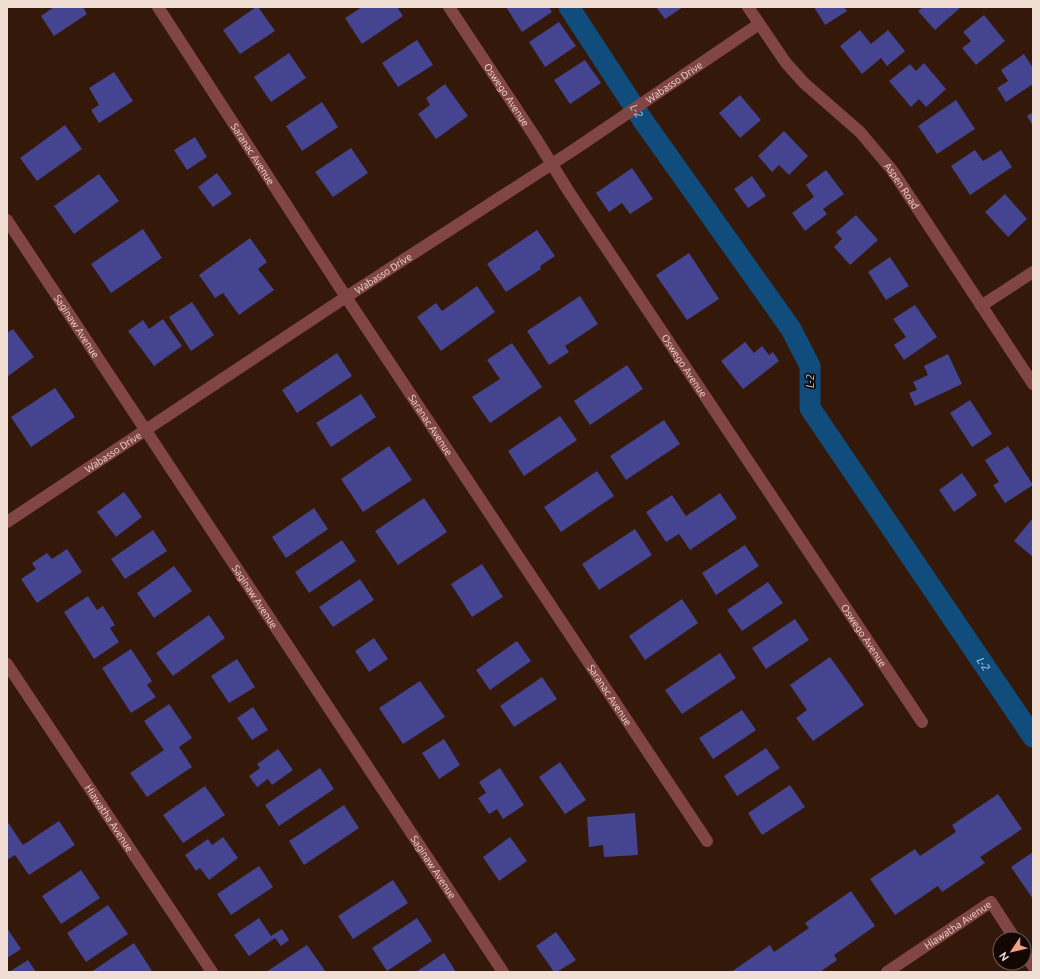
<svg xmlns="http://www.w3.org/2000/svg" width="1040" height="979" viewBox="0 0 1040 979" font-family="Ubuntu,sans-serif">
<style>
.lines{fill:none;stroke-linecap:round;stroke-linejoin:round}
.canal{stroke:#114d7c;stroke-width:21}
.building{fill:#454490}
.minor{stroke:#804544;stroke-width:12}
.labels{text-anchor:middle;stroke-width:3.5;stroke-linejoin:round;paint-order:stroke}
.street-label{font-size:10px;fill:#f0ddd4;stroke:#130703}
.water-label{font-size:11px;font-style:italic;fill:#b6dafc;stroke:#130703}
</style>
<rect width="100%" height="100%" fill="#34180a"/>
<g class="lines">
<path class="canal" id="s1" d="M569 7 644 122 791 329 810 366V408L1033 737"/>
</g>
<path class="building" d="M54 7H83L87 14 54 36 41 16Z
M256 7H258L275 31 240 54 223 30Z
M362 7H397L403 16 362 44 345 18Z
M506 7H549L552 12 522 32Z
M656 7H683L665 19Z
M814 7H844L847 11 825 25Z
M923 7H961L935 30 918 11Z
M984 15 1005 41 976 65 962 48 971 41 963 32Z
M559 22 576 46 545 67 529 42Z
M860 30 871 44 888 30 905 51 887 66 881 58 862 74 840 46Z
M417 40 433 65 398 87 382 63Z
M289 53 306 78 271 102 254 77Z
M1024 54 1033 68V84L1006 102 997 88 1008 81 1001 70Z
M585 60 601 83 570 104 554 80Z
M924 63 946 89 926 107 919 99 911 107 889 81 910 64 916 71Z
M114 72 133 101 99 123 91 110 99 105 89 88Z
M445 84 468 116 436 139 418 114 430 105 426 98Z
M740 95 761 120 740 138 719 113Z
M956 100 975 129 937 154 918 126Z
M322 102 338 127 302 151 286 126Z
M1033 112V126L1027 116Z
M65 125 82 149 37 181 20 158Z
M784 131 808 156 789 175 779 165 772 172 758 156Z
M195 137 207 157 187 170 174 150Z
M351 148 368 173 333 197 315 172Z
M975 150 983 161 1001 150 1012 167 970 195 951 166Z
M632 168 653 199 630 214 622 203 609 212 596 193Z
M826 170 844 194 823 209 827 214 805 231 792 213 814 197 806 185Z
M217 173 232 194 213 207 198 187Z
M99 174 119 201 74 234 54 206Z
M752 176 766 196 748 208 734 189Z
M1005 194 1027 219 1008 237 985 212Z
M856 215 878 240 850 265 834 247 842 239 836 232Z
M143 229 162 258 111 293 91 264Z
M537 230 555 256 540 266 541 269 506 292 487 264Z
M250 238 267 262 258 269 274 290 239 315 223 293 215 298 199 275Z
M689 253 719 299 687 320 656 275Z
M890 257 909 286 886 300 868 272Z
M477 286 495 312 441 351 417 317 436 303 442 311Z
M580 296 598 324 565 346 569 352 549 365 527 331Z
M192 302 214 335 191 351 169 317Z
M915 305 937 337 904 360 894 345 906 337 893 319Z
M163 319 182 346 154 366 128 331 143 320 149 329Z
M13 329 34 357 7 377V333Z
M745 342 754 353 762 346 769 355 773 352 779 361 743 389 721 361Z
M512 343 542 387 490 423 472 397 500 379 487 360Z
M337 353 352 376 297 413 282 390Z
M948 354 962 384 915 406 909 393 917 390 913 382 928 375 924 366Z
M627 365 643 389 590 425 574 401Z
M55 388 75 417 31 447 11 417Z
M361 394 376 417 331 447 316 423Z
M970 400 992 434 972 447 950 413Z
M560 416 577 440 524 476 508 451Z
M664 420 680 444 626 480 610 456Z
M389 446 412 480 363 512 341 479Z
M1008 446 1033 485 1005 503 993 485 999 482 985 460Z
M597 471 614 496 561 532 544 507Z
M962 473 977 495 954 512 939 490Z
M124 492 142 517 116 537 97 512Z
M720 493 737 518 690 550 679 534 666 542 646 512 672 495 686 516Z
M424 498 447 532 398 565 375 531Z
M314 508 328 529 286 558 272 537Z
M1033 518V557L1014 541Z
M635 529 652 555 599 590 582 564Z
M153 530 167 551 125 579 111 559Z
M342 540 356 561 309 593 295 572Z
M745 545 759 566 716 595 702 573Z
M67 549 82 572 37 603 21 579 36 569 32 563 47 553 52 559Z
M482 564 503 597 472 617 451 584Z
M174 566 192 591 154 618 137 593Z
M360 579 374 600 333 627 319 607Z
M768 582 783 603 742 631 727 610Z
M88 596 97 610 103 606 115 625 110 628 119 642 94 659 64 612Z
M682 599 698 623 645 660 629 636Z
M209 615 225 638 173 676 156 653Z
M795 619 809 640 766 669 752 648Z
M374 638 388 659 369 672 355 651Z
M517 641 531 661 490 690 476 670Z
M131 649 152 681 147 685 156 697 131 713 102 668Z
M720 653 736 678 682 714 665 690Z
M830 657 864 705 813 741 796 718 807 710 790 685Z
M237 659 255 687 229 703 211 676Z
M542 677 557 699 514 727 500 706Z
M420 681 445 717 403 744 379 708Z
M169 704 192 738 179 747 192 767 147 797 130 773 164 750 144 721Z
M253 707 268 730 252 740 237 718Z
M742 710 756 730 713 759 699 738Z
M444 739 460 765 439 779 422 753Z
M766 748 780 768 737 796 724 776Z
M278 749 293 770 272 785 268 779 257 787 249 776 260 768 257 764Z
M560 762 586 800 565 814 539 777Z
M320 768 334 789 279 826 265 805Z
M500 768 524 805 503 819 497 809 489 814 478 798 486 793 479 782Z
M790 785 805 807 762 835 748 813Z
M205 786 225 815 183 843 163 815Z
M998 794 1022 829 980 857 985 863 942 892 938 886 895 915 870 879 915 849 920 856 956 832 952 825Z
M344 805 359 828 304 865 289 841Z
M635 813 638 855 604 857 603 845 589 847 587 817Z
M7 821 23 845 59 821 75 845 29 875 15 855 7 860Z
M223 837 238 858 209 880 200 868 196 871 185 855 208 839 212 845Z
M510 837 527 861 499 881 483 857Z
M1033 852V899L1011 867Z
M259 866 273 887 231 915 217 894Z
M81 870 100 898 61 924 42 896Z
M393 880 408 903 353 939 338 916Z
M851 891 875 926 834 955 837 960 820 972H731L770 945 774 952 809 928 805 923Z
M108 905 128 934 86 962 67 933Z
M259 918 271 936 282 929 289 940 281 946 275 938 249 956 234 935Z
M417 918 432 941 387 971 372 948Z
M7 928 21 949 7 958Z
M556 932 576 960 557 972H554L536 946Z
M134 943 152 971 91 972Z
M307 945 326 972H266Z
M444 953 456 972H416Z
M28 960 36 972H9Z"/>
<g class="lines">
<g class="minor">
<path id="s2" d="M158 7 346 297 707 841"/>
<path id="s3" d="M449 7 535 137 569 192 922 722"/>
<path id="s4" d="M748 7 786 63 804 83 860 132 892 170 1033 384"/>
<path id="s5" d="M7 220 503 972"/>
<path d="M981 306 1033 272"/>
<path id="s6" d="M7 522 346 297 575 149 759 24"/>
<path id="s7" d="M7 664 212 972"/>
<path d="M1024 953 1033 966"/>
<path id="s8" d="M887 972 991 902 1015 939"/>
</g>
</g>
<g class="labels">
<g class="street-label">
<text dy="4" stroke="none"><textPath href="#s6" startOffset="799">Wabasso Drive</textPath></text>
<text dy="4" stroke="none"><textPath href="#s3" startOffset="105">Oswego Avenue</textPath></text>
<text dy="4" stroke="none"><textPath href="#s2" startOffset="175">Saranac Avenue</textPath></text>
<text dy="4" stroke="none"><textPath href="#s4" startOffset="237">Aspen Road</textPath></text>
<text dy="4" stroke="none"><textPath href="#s6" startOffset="451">Wabasso Drive</textPath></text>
<text dy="4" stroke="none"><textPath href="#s5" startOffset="127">Saginaw Avenue</textPath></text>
<text dy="4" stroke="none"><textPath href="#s3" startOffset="429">Oswego Avenue</textPath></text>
<text dy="4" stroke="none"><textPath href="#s2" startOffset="499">Saranac Avenue</textPath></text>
<text dy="4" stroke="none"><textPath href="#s6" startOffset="127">Wabasso Drive</textPath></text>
<text dy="4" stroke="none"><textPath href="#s5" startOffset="451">Saginaw Avenue</textPath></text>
<text dy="4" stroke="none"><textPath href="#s3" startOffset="753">Oswego Avenue</textPath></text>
<text dy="4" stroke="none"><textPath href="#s2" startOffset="823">Saranac Avenue</textPath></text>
<text dy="4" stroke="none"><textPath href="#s7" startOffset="185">Hiawatha Avenue</textPath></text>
<text dy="4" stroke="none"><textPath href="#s5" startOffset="775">Saginaw Avenue</textPath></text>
<text dy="4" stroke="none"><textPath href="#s8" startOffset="85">Hiawatha Avenue</textPath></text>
</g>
<g class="water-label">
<text dy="4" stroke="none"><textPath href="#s1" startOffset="124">L-2</textPath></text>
<text transform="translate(810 381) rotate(-90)" y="4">L-2</text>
<text dy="4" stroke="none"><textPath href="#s1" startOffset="784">L-2</textPath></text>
</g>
</g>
<rect width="1040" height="979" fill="none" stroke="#f0ddd4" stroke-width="16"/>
<g transform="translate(1012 951) rotate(235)"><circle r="19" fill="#130703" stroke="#6b5d57"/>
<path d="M0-3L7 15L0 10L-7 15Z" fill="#f39f84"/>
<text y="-6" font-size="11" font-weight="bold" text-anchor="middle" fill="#f0ddd4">N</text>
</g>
</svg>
